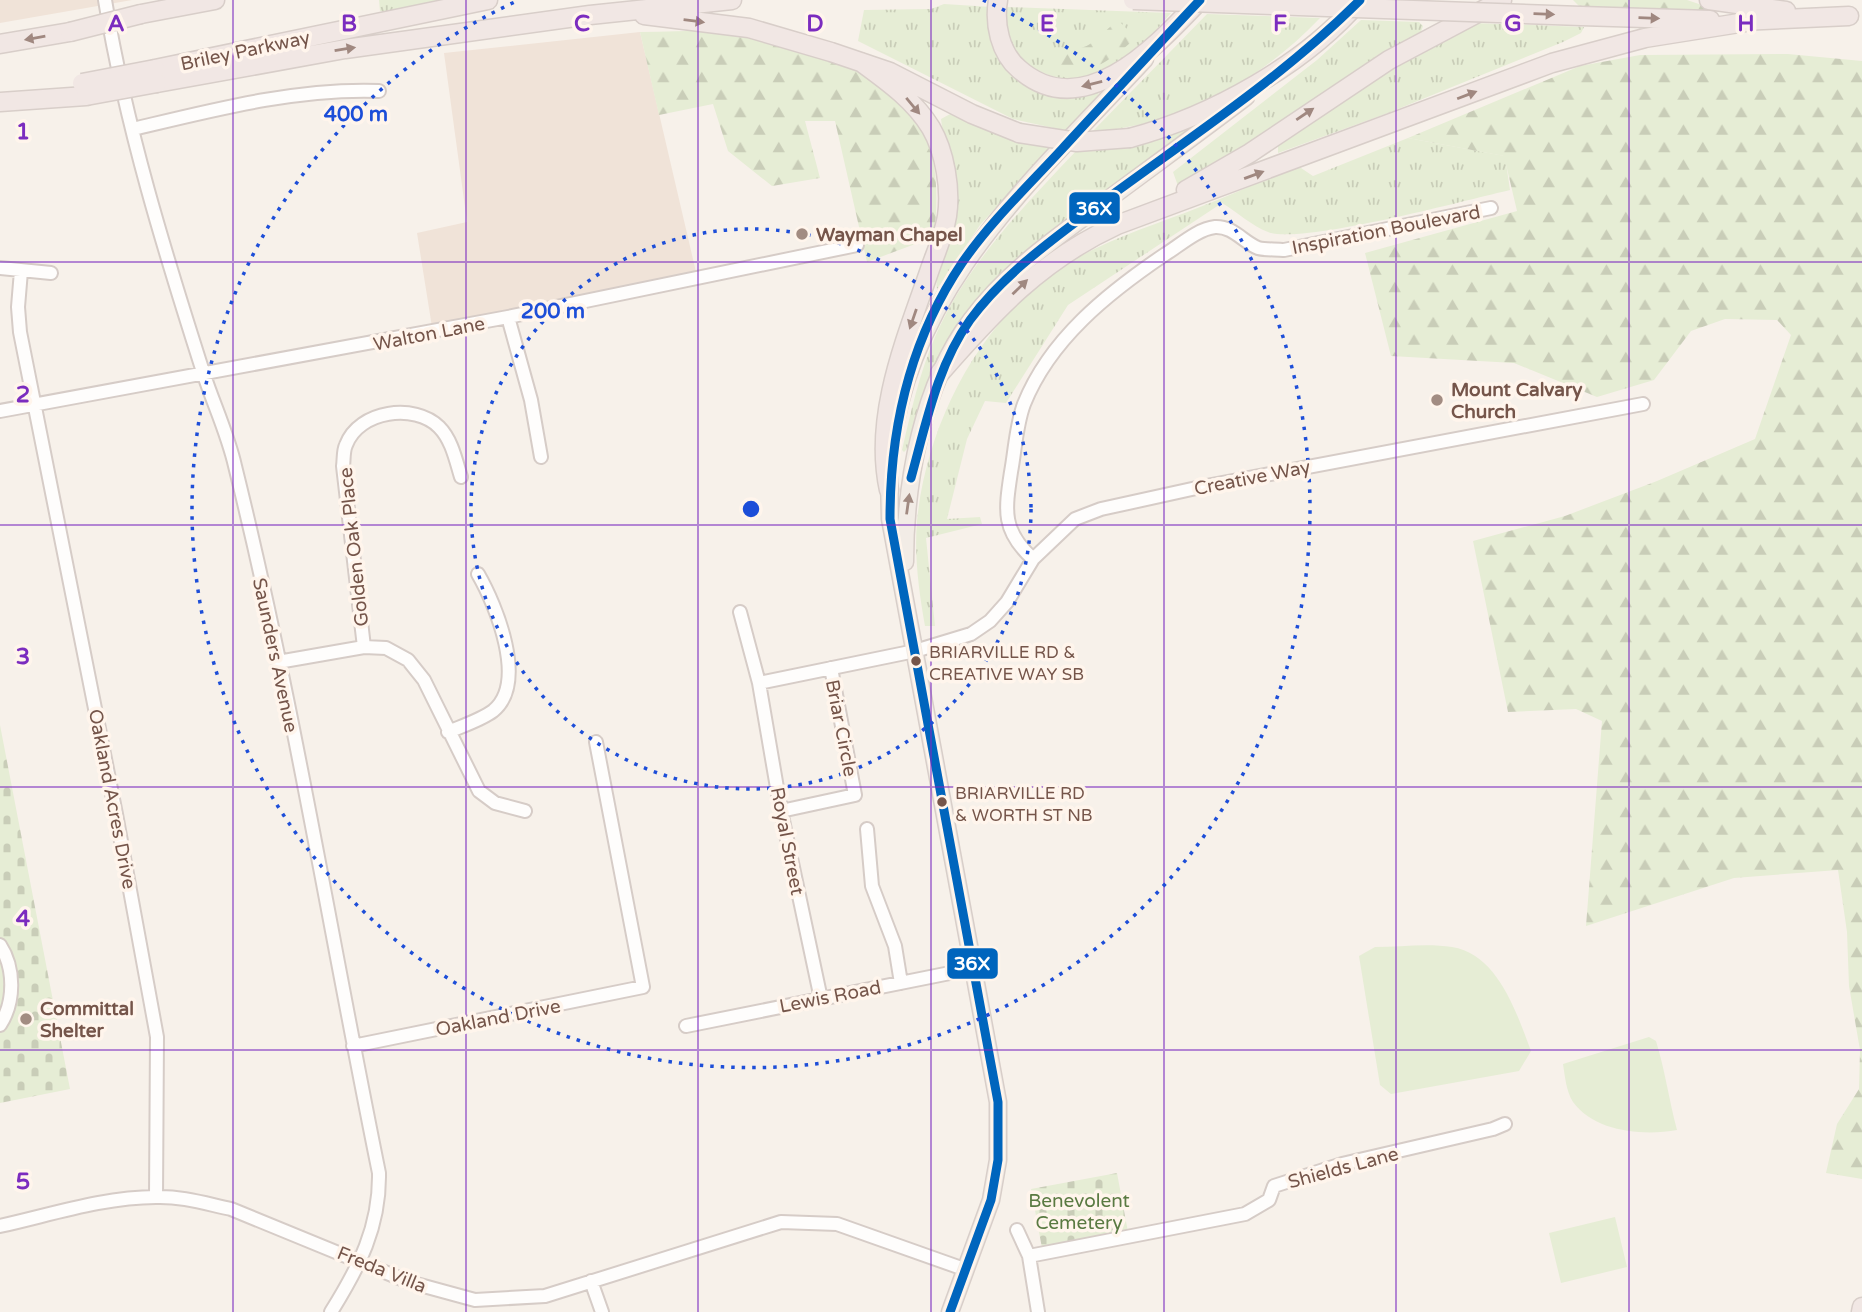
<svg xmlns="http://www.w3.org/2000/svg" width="1862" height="1312" viewBox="0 0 1862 1312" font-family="'Varela Round',sans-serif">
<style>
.residential{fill:#f0e3d8}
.grass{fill:url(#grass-tufts)}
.forest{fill:url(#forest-firs)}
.cemetery{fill:url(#cemetery-stones)}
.pitch{fill:#e6edd5}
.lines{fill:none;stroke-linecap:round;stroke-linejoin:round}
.minor-casing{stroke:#d6ccc7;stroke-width:16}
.major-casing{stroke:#d8cec9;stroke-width:19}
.highway-casing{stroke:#d8cec9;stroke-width:21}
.minor{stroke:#fefdfc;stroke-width:12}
.major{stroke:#f2ece6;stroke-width:16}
.highway{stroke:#f1e7e4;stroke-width:18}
.highway-bridge-casing{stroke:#d8cec9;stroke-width:21;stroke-linecap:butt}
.highway-bridge{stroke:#f1e7e4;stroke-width:18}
.bus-1-casing{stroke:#fff5ec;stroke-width:14}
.bus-1{stroke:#0065bd;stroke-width:9}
.oneway{fill:#a08880}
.oneway2{fill:#a18a81}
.grid{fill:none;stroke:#7b2cbf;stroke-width:2;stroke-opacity:0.55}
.ring{fill:none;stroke:#1d4ed8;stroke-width:3.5;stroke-dasharray:3.5 7}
.poi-dot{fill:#a28c82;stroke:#fff5ec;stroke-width:2.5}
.bus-dot{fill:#75554a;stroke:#fff5ec;stroke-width:2.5}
.labels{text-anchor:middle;stroke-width:7;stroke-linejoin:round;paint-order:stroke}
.bus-label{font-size:17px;fill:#75554a;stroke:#fff5ec;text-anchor:start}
.street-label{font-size:19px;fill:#75554a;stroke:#fff5ec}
.poi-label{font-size:19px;font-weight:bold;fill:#75554a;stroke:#fff5ec;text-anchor:start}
.park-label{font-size:19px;fill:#5a7a42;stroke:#fff5ec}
.grid-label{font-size:23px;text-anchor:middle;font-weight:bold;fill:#7b2cbf;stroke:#fff5ec;stroke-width:7;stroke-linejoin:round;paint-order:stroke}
.centre{fill:#1d4ed8;stroke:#fff5ec;stroke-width:3.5}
.ring-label{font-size:21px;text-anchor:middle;font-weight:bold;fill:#1d4ed8;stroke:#fff5ec;stroke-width:7;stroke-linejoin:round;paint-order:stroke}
.line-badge{stroke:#fff5ec;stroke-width:2.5}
.badge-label{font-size:19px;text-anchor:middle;font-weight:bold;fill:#fff}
</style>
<defs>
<pattern id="grass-tufts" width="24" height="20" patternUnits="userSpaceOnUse" patternTransform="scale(1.75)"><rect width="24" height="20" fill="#e6edd5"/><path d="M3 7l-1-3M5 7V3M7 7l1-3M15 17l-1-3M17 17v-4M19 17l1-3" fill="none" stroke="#c9cdb8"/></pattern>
<pattern id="forest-firs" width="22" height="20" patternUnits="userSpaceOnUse" patternTransform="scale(1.75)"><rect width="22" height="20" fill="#e6edd5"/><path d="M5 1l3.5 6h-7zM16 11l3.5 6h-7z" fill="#c9cdb8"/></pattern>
<pattern id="cemetery-stones" width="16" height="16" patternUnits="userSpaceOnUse" patternTransform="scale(1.75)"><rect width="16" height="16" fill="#e6edd5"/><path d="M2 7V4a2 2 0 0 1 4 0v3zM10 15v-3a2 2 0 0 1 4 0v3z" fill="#c9cdb8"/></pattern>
</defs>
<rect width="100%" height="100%" fill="#f7f1ea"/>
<path class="residential" d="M0 0H132L0 23Z
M640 32 696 272 432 327 417 233 467 222 444 53Z"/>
<path class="grass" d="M379 0H459L389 13 380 11Z
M944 4 992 7 1011 67 1099 91 1097 99 1067 131 1013 119 858 41 864 10 931 9Z
M1006 7 1171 13C1153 33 1134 60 1109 72 1062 94 997 65 1006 7Z
M1207 14 1320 18C1259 82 1180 125 1092 132Z
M1361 20 1419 22 1423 26 1420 35 1230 160 1178 186 1173 172 1317 60Z
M1472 23 1584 27 1581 33 1563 42 1388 113 1278 153V145L1383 72Z
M952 113 1021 142 1051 148 980 225 937 289C933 275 955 231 957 211 962 169 945 154 941 119Z
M1197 125 977 307 910 446 904 452 902 450C911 412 919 374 935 337 966 265 1024 206 1077 150L1125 148Z
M1408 138 1505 156 1510 190C1467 200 1300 245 1268 232 1252 226 1237 212 1222 203L1068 305 1006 403 985 401 967 439 947 519 980 517 982 524 926 538 935 626H925C919 592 914 556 917 521 927 421 982 316 1068 263 1110 238 1155 225 1200 207 1233 194 1265 179 1298 166L1313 176Z"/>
<path class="forest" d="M1573 0H1687L1708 7 1707 10 1581 8Z
M1119 21 1130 32V43C1110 61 1094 70 1067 75L1051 60C1059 45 1067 52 1081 48 1097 44 1105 28 1119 21Z
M640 32C678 32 720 28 758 33 807 40 897 81 921 126 939 159 938 201 934 237L867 262 835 121H805L820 178 772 186 728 151 713 104 659 115Z
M1788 54 1862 61V1179L1826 1173 1837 1124 1859 1089 1860 1050 1849 986 1847 932 1838 870 1734 878 1586 926 1602 721 1576 709 1508 712 1473 541 1565 516 1657 481 1755 439 1791 335 1777 320 1725 319 1691 331 1654 380 1597 397 1514 363 1391 356 1365 253 1517 211 1504 156 1408 138 1580 66 1640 55Z"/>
<path class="cemetery" d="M0 725 70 1089 0 1103Z
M1117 1173 1128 1232 1042 1248 1031 1189Z"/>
<path class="pitch" d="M1375 947C1400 947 1427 943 1452 947 1498 954 1517 1014 1531 1051L1519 1071 1391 1094 1380 1085 1359 956Z
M1649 1037 1656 1041C1665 1070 1669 1100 1677 1130 1643 1136 1595 1132 1573 1102 1566 1091 1565 1076 1563 1064Z
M1615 1217 1627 1267 1561 1283 1549 1233Z"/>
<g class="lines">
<defs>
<path id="minor" d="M105 0C126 127 165 253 204 375 214 405 228 435 235 466 293 700 331 938 379 1173 380 1227 359 1267 331 1312
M133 129C213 110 296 88 379 91
M0 268 51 273
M21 271 18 307 20 332 116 814 157 1037 156 1197
M508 317 531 400 541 457
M0 411 508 317 857 245
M1033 559C1002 531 1005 511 1011 472 1015 451 1016 425 1024 404 1050 339 1108 293 1164 255 1179 246 1197 229 1215 227 1233 226 1243 242 1258 248 1265 250 1276 249 1284 250L1491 208
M740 612 759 683 781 811 821 999
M364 647 343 466C344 460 343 451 346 445 359 410 415 403 439 427 452 440 456 461 461 477
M278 662 364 647 386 648 408 660 424 680 479 791 495 803 525 811
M759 683 915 651 971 634 990 621 1007 602 1033 559 1075 519 1101 509 1201 487 1643 404
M448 732C462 726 481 720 493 711 528 683 496 605 478 574
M781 811 855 795 831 668
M867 829 872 886 895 946 901 983
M0 945C15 968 15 1002 0 1025
M686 1026 975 968
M353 1046 643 987 596 742
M0 1226C50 1215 104 1197 156 1197 181 1196 207 1204 231 1209L409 1282 475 1300 545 1296 781 1222 837 1224 964 1269
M1017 1230 1029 1256 1038 1312
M1029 1256 1245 1214 1269 1200 1274 1186 1342 1164 1493 1129 1505 1124
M591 1281 602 1312"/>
<path id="major" d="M891 452C909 286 1038 175 1145 59
M889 478 890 519 998 1102V1160L991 1200 950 1312
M905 562C905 484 922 384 971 320 1007 271 1057 237 1106 201 1153 166 1200 132 1246 97"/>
<path id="highway" d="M998 0C994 24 1000 53 1019 69 1084 126 1158 44 1200 0
M1709 0 1786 11
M141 14 215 0
M644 15 749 28 831 52 890 72 972 114 1019 133
M1581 16 1710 20
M1741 21 1849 16
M0 44 70 32
M861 62C887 81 914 100 931 128 945 152 951 189 947 216 944 235 935 254 929 272 905 341 873 417 889 490
M155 69 488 0
M157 83 345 49 590 15 732 0
M0 102 86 96
M1130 138C1212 116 1306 64 1360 0
M1186 190 1250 153 1389 60 1502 0
M940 373C994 311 1041 260 1117 225L1552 63 1645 38 1752 21
M1861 1312 1862 1307"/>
</defs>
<use href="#minor" class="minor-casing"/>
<use href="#major" class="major-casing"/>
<use href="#highway" class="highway-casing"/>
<use href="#minor" class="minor"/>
<use href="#major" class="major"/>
<use href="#highway" class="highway"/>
<defs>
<path id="highway-bridge" d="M1133 0 1581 16
M70 32 141 14
M82 83 155 69
M86 96 157 83
M1019 133 1077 142 1130 138"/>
</defs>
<use href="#highway-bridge" class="highway-bridge-casing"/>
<use href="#highway-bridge" class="highway-bridge"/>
<defs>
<path id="bus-1" d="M911 478C926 424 937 366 970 320 1006 271 1058 236 1105 200 1192 136 1284 76 1360 0
M950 1312 991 1200 998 1160V1102L890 519C890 428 910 340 962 263 991 221 1029 185 1063 148 1109 98 1154 49 1200 0"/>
</defs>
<use href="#bus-1" class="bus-1-casing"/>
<use href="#bus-1" class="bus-1"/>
</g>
<defs><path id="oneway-solid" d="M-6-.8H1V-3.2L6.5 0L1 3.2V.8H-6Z" transform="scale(1.75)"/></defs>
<g class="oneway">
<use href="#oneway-solid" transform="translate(1544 14) rotate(2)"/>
<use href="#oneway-solid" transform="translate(1649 18) rotate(2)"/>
<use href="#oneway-solid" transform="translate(694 21) rotate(7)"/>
<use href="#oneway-solid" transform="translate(35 38) rotate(170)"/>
<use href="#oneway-solid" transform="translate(345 49) rotate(-9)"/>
<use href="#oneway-solid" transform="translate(1092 84) rotate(166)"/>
<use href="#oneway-solid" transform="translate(1467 95) rotate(-21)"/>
<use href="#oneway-solid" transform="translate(913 106) rotate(50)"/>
<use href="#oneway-solid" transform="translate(1305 114) rotate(-34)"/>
<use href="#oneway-solid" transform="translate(1254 175) rotate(-20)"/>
<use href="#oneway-solid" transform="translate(1020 287) rotate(-44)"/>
<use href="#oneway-solid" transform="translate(913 319) rotate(109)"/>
</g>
<use class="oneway2" href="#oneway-solid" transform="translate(908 504) rotate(-82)"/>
<path class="grid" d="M233 0V1312M466 0V1312M698 0V1312M931 0V1312M1164 0V1312M1396 0V1312M1629 0V1312M0 262H1862M0 525H1862M0 787H1862M0 1050H1862"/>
<g class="ring">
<circle cx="751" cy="509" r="280"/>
<path d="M983 0A559 559 0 1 1 519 0"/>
</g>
<g class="poi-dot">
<circle cx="802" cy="234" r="7"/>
<circle cx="1437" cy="400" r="7"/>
<circle cx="26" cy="1019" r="7"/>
</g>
<g class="bus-dot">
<circle cx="916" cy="661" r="6"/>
<circle cx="942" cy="802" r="6"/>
</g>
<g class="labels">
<g class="bus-label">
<text x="929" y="658">BRIARVILLE RD &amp;<tspan x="929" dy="22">CREATIVE WAY SB</tspan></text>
<text x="955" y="799">BRIARVILLE RD<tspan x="955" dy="22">&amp; WORTH ST NB</tspan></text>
</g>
<g class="street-label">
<text transform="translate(245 50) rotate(-12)" y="7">Briley Parkway</text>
<text transform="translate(1386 229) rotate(-11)" y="7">Inspiration Boulevard</text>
<text transform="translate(429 333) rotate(-11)" y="7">Walton Lane</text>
<text transform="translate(1252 477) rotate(-11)" y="7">Creative Way</text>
<text transform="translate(353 547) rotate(-96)" y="7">Golden Oak Place</text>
<text transform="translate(276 655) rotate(78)" y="7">Saunders Avenue</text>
<text transform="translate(842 728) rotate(79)" y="7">Briar Circle</text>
<text transform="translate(113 799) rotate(79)" y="7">Oakland Acres Drive</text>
<text transform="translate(788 841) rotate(79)" y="7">Royal Street</text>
<text transform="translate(830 996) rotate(-11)" y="7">Lewis Road</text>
<text transform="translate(498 1017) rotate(-11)" y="7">Oakland Drive</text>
<text transform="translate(1343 1167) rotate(-15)" y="7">Shields Lane</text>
<text transform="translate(382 1269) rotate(22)" y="7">Freda Villa</text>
</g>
<g class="poi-label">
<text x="816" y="241">Wayman Chapel</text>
<text x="1451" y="396">Mount Calvary<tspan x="1451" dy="22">Church</tspan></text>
<text x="40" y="1015">Committal<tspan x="40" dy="22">Shelter</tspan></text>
</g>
<g class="park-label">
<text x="1079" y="1207">Benevolent<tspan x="1079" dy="22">Cemetery</tspan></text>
</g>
</g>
<g class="grid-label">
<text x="116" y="31">A</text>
<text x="349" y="31">B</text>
<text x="582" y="31">C</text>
<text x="815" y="31">D</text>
<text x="1047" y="31">E</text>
<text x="1280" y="31">F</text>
<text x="1513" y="31">G</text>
<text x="1746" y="31">H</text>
<text x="23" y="139">1</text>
<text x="23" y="402">2</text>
<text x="23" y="664">3</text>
<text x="23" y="926">4</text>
<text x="23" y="1189">5</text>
</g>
<circle cx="751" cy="509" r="10" class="centre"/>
<g class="ring-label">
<text x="356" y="121">400 m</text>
<text x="553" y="318">200 m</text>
</g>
<g class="line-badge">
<rect x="1068" y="191" width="53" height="34" rx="7" fill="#0065bd"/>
<rect x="946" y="947" width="53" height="33" rx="7" fill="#0065bd"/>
</g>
<g class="badge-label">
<text x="1094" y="215">36X</text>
<text x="972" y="970">36X</text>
</g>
</svg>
